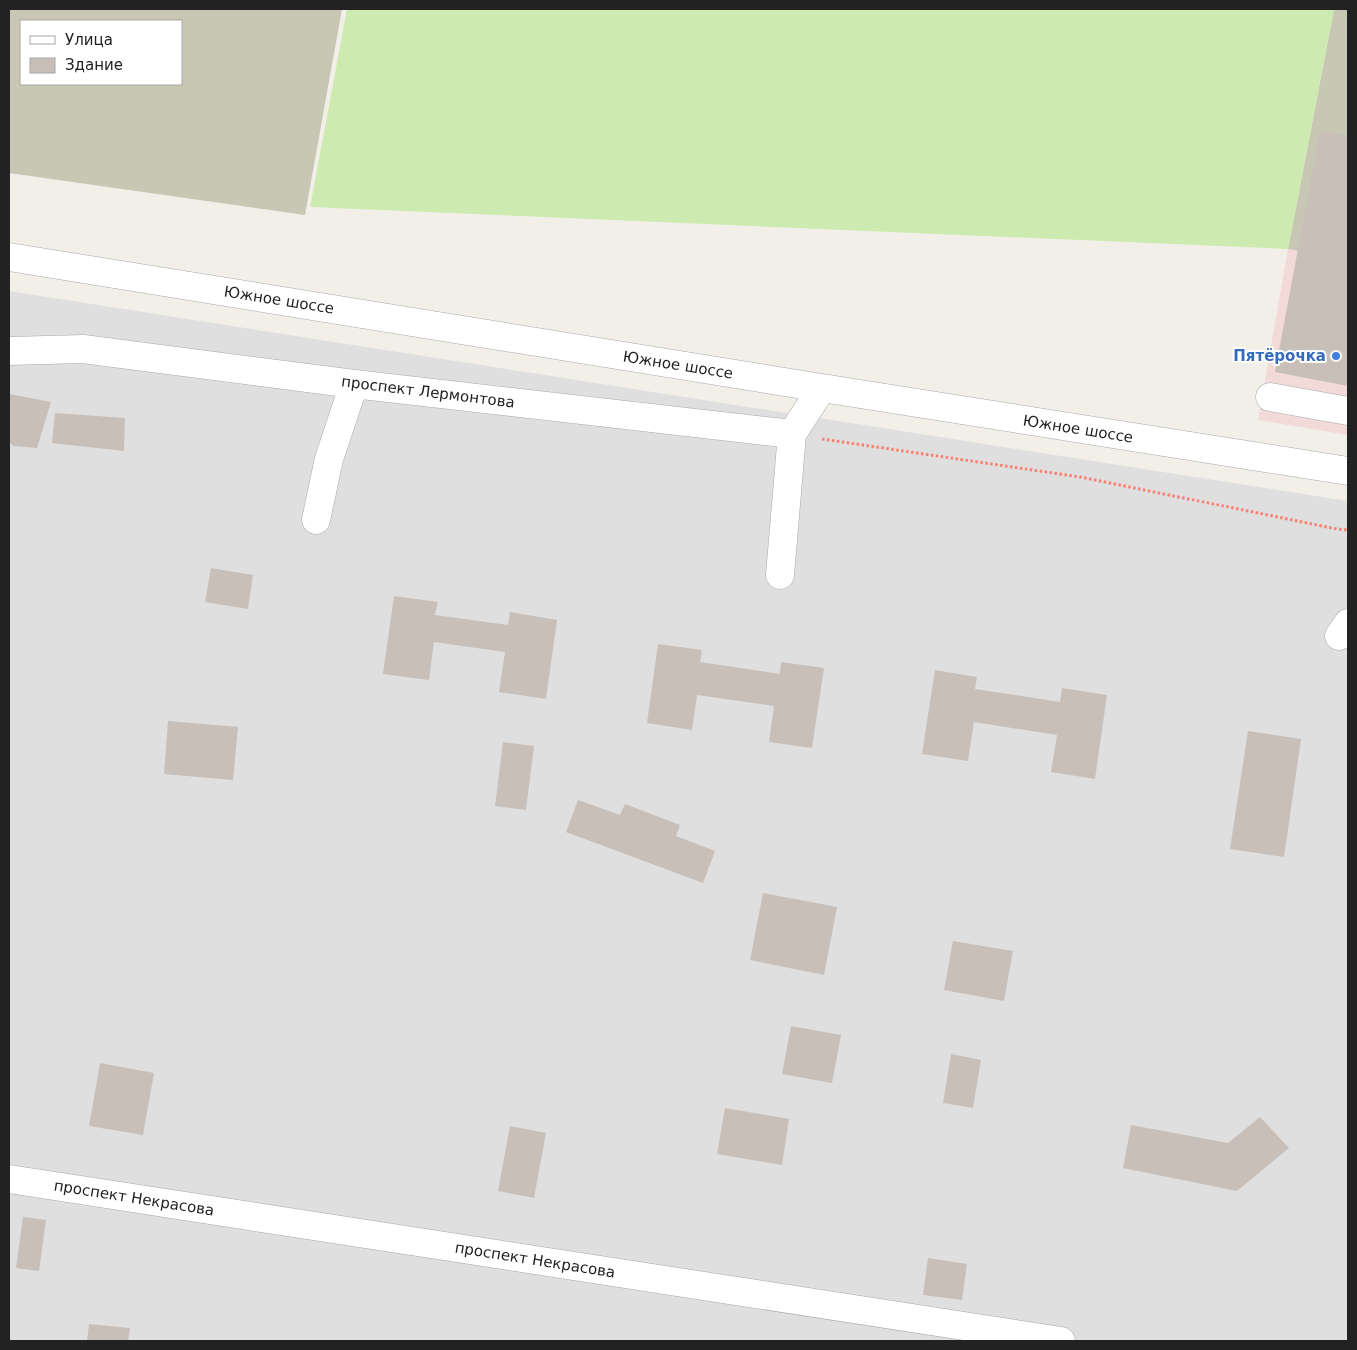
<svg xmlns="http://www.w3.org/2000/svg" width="1357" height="1350" viewBox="0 0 1357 1350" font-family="'DejaVu Sans',sans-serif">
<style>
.residential{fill:#e0dfdf}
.commercial{fill:#f2dad9}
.construction{fill:#c7c7b4;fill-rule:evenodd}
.grass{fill:#cdebb0}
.building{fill:#c7bfb8}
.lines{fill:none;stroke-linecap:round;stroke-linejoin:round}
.minor-casing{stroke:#a9a9a9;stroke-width:29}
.path{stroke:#fa8072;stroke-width:3;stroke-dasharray:2.5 2.5;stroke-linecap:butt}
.minor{stroke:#fff;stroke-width:28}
.shop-dot{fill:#3f7fe0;stroke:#fff;stroke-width:2}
.labels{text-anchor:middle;stroke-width:4;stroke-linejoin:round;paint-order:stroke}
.street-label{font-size:15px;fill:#222;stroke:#fff}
.shop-label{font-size:15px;font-weight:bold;fill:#366cbe;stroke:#fff;text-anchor:end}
</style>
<rect width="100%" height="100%" fill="#f2efe9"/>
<path class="residential" d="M9 291 1348 501V1341H9Z"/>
<path class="commercial" d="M1288 249 1348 259V435L1258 420Z"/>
<path class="construction" d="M9 9H342L305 215 9 173ZM21 21H181V84H21Z
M1334 9H1348V259L1288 249Z"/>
<path class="grass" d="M347 9H1334L1288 249 310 207Z"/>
<path class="building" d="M1320 131 1348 136V386L1275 372Z
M9 394 51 402 37 448 13 446 9 442Z
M55 413 125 418 124 451 52 443Z
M211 568 253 575 248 609 205 602Z
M394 596 438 602 435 615 508 625 510 612 557 620 546 699 499 692 505 652 434 642 429 680 383 674Z
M658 644 702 650 700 662 780 674 781 662 824 668 812 748 769 742 774 706 697 695 692 730 647 723Z
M935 670 977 677 975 689 1060 702 1062 688 1107 695 1095 779 1051 772 1057 735 974 722 968 761 922 754Z
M168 721 238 727 233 780 164 774Z
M1248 731 1301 739 1284 857 1230 849Z
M503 742 534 746 526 810 495 806Z
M578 800 620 815 625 804 680 825 676 836 715 851 703 883 566 832Z
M763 893 837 907 824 975 750 960Z
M953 941 1013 951 1004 1001 944 990Z
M791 1026 841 1035 832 1083 782 1074Z
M951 1054 981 1060 973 1108 943 1103Z
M100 1063 154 1073 143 1135 89 1126Z
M725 1108 789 1119 782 1165 717 1154Z
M1260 1117 1289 1148 1237 1191 1123 1168 1131 1125 1228 1143Z
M510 1126 546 1133 534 1198 498 1191Z
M23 1217 46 1220 39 1271 16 1268Z
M928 1258 967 1264 962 1300 923 1295Z
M89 1324 130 1328 128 1341H87Z"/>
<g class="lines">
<defs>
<path id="minor" d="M9 257 822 388 1348 471
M9 351 83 349 354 384 792 434 822 388
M1270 397 1348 411
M316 520 329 459 354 384
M780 575 792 434
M1339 636 1348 623
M9 1179 1061 1341"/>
</defs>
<use href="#minor" class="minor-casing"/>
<path class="path" d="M822 439 1080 477 1337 529 1348 530"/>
<use href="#minor" class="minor"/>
</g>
<circle class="shop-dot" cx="1336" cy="356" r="5"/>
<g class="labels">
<g class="street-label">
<text transform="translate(279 300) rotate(9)" y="5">Южное шоссе</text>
<text transform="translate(678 365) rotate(9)" y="5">Южное шоссе</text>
<text transform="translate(428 392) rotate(7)" y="5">проспект Лермонтова</text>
<text transform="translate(1078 429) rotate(9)" y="5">Южное шоссе</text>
<text transform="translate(134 1198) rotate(9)" y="5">проспект Некрасова</text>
<text transform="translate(535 1260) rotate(9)" y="5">проспект Некрасова</text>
</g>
<g class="shop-label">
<text x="1326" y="361">Пятёрочка</text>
</g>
</g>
<rect width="1357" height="1350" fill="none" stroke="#222222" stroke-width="20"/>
<rect x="20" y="20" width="162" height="65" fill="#ffffff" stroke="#a7a7a7"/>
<rect x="30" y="36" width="25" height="8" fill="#ffffff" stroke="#a7a7a7"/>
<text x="65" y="45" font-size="15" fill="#222222">Улица</text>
<rect x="30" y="58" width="25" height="15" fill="#c7bfb8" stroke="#a7a7a7"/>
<text x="65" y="70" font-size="15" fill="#222222">Здание</text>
</svg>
